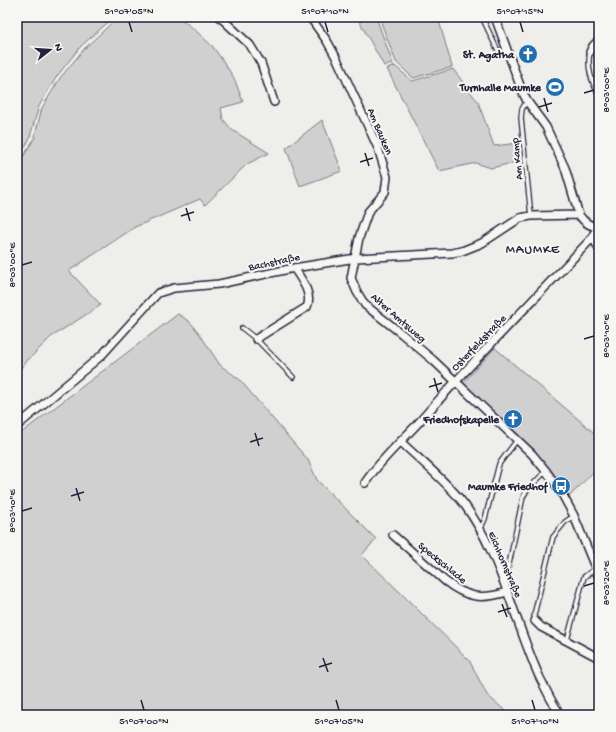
<svg xmlns="http://www.w3.org/2000/svg" width="616" height="732" viewBox="0 0 616 732" font-family="'Gochi Hand',sans-serif">
<style>
.green{fill:#d0d0d1;stroke:#797986}
.lines{fill:none;stroke-linecap:round;stroke-linejoin:round}
.service-casing{stroke:#22223b;stroke-width:6}
.minor-casing{stroke:#22223b;stroke-width:10}
.service{stroke:#f6f6f2;stroke-width:3.5}
.minor{stroke:#f6f6f2;stroke-width:7}
.ticks{fill:none;stroke:#22223b;stroke-width:1.5}
.labels{text-anchor:middle;stroke-width:4;stroke-linejoin:round;paint-order:stroke}
.poi-label{font-size:11px;font-weight:bold;fill:#22223b;stroke:#f6f6f2;text-anchor:end}
.street-label{font-size:11px;fill:#22223b;stroke:#f6f6f2}
.quarter-label{font-size:13px;letter-spacing:1px;fill:#22223b;stroke:#f6f6f2}
.neatline{fill:none;stroke:#22223b;stroke-width:1.5}
.ticks-label{font-size:10px;text-anchor:middle;fill:#22223b}
</style>
<rect width="100%" height="100%" fill="#eeeeeb"/>
<filter id="ink" filterUnits="userSpaceOnUse"><feTurbulence type="fractalNoise" baseFrequency=".025" numOctaves="2"/><feDisplacementMap in="SourceGraphic" scale="8" xChannelSelector="R" yChannelSelector="G"/><feConvolveMatrix kernelMatrix="1 2 1 2 8 2 1 2 1" color-interpolation-filters="sRGB"/></filter>
<g filter="url(#ink)">
<path class="green" d="M17 17H114L81 46 57 76 39 106 29 140 17 160Z
M118 17H179L195 30 213 47 223 61 234 78 243 102 221 108 223 119 232 130 269 153 247 164 205 205 200 199 135 227 69 271 101 305 51 337 27 361 17 373V164L20 162 34 139 42 108 60 78 84 49Z
M357 17H376L393 64 384 66Z
M379 17H438L452 67 413 78 396 62Z
M395 66 412 81 453 69 478 102 494 146 519 143 521 161 491 168 476 163 439 171 387 69Z
M322 120 342 171 300 186 286 148Z
M178 314 190 322 199 333 220 365 239 379 308 460 317 480 376 539 362 555 469 660 487 695 510 715H17V436Z
M495 348 599 437V466L569 497 543 460 463 383Z"/>
<g class="lines">
<defs>
<path id="service" d="M482 17 497 49 500 51 507 53
M590 52C587 66 591 82 599 94
M527 101 522 109 521 118 531 216
M242 328 256 339 293 377
M480 530 485 519 499 464 517 440
M503 577 508 569 523 497 527 490 546 471
M535 621 534 615 553 537 565 522 574 516
M567 640 584 577 596 568"/>
<path id="minor" d="M220 17 250 45 261 63 274 102
M310 17 327 41 337 59 378 148 387 177 385 192 368 212 359 238 351 278 357 292 365 305 402 334 433 360 532 454 546 471 561 492 574 516 599 577
M495 17 522 91 527 101 546 127 565 168 579 215C584 222 591 227 599 227
M590 52 593 46 599 40
M594 233 593 237 599 249
M256 339 307 307C313 294 301 279 294 268
M17 426 102 355 158 293 174 288 219 284 294 268 356 258 452 253 462 251 482 243 520 218 531 216 579 215
M401 442C422 462 446 481 464 504 474 518 484 535 491 551 510 592 521 637 540 678 547 691 552 704 561 715
M365 483C380 460 402 441 421 420 476 357 536 298 593 237
M393 535 445 581C467 598 481 600 507 592
M535 621 541 627 599 658"/>
</defs>
<use href="#service" class="service-casing"/>
<use href="#minor" class="minor-casing"/>
<use href="#service" class="service"/>
<use href="#minor" class="minor"/>
</g>
</g>
<path class="ticks" d="M129 22 132 32M325 22 328 32M520 22 523 32M584 93 594 90M544 98 548 112M539 107 552 103M365 153 369 166M360 162 373 158M186 208 190 221M181 216 194 212M22 265 32 262M584 339 594 336M434 378 438 392M429 387 442 383M255 433 259 446M250 442 263 438M76 488 80 501M71 496 84 492M22 511 32 508M584 586 594 583M502 604 507 617M498 612 511 608M323 658 328 672M319 667 332 663M141 700 144 710M336 700 339 710M532 700 535 710"/>
<defs>
<symbol id="church-disc" viewBox="-11 -11 22 22"><circle r="9.5" fill="#1f6fb2" stroke="#f6f6f2"/><path d="M-1.2-6h2.4v3.5h3.3v2.4h-3.3V6h-2.4V-.1h-3.3v-2.4h3.3Z" fill="#fff"/></symbol>
<symbol id="stadium-disc" viewBox="-11 -11 22 22"><circle r="9.5" fill="#1f6fb2" stroke="#f6f6f2"/><path d="M0-5a6.5 5 0 1 0 0 10a6.5 5 0 1 0 0-10ZM-3.5-1.8h7v3.6h-7Z" fill="#fff"/></symbol>
<symbol id="bus-disc" viewBox="-11 -11 22 22"><circle r="9.5" fill="#1f6fb2" stroke="#f6f6f2"/><path d="M-5-6H5V4H4V6H2V4H-2V6H-4V4H-5ZM-3.5-4V0h7V-4ZM-3.5 1.2v1.5H-2V1.2ZM2 1.2v1.5H3.5V1.2Z" fill="#fff"/></symbol>
</defs>
<g fill-rule="evenodd">
<use href="#church-disc" x="517" y="43" width="22" height="22"/>
<use href="#stadium-disc" x="544" y="76" width="22" height="22"/>
<use href="#church-disc" x="502" y="408" width="22" height="22"/>
<use href="#bus-disc" x="550" y="475" width="22" height="22"/>
</g>
<g class="labels">
<g class="poi-label">
<text x="514" y="58">St. Agatha</text>
<text x="541" y="91">Turnhalle Maumke</text>
<text x="499" y="423">Friedhofskapelle</text>
<text x="547" y="490">Maumke Friedhof</text>
</g>
<g class="street-label">
<text transform="translate(381 131) rotate(67)" y="4">Am Bauken</text>
<text transform="translate(516 159) rotate(-96)" y="4">Am Kamp</text>
<text transform="translate(274 261) rotate(-12)" y="4">Bachstraße</text>
<text transform="translate(399 317) rotate(41)" y="4">Alter Amtsweg</text>
<text transform="translate(478 342) rotate(-46)" y="4">Osterfeldstraße</text>
<text transform="translate(443 562) rotate(39)" y="4">Speckschlade</text>
<text transform="translate(506 564) rotate(67)" y="4">Eichhornstraße</text>
</g>
<g class="quarter-label">
<text x="533" y="253">MAUMKE</text>
</g>
</g>
<rect width="616" height="732" fill="none" stroke="#f6f6f2" stroke-width="44"/>
<g transform="translate(50 50) rotate(73)" stroke="#f6f6f2" stroke-width="3" paint-order="stroke">
<path d="M0-3L7 15L0 10L-7 15Z" fill="#22223b"/>
<text y="-6" font-size="11" font-weight="bold" text-anchor="middle" fill="#22223b">N</text>
</g>
<rect x="22" y="22" width="572" height="688" class="neatline"/>
<g class="ticks-label">
<text x="129" y="14">51°07'05"N</text>
<text x="325" y="14">51°07'10"N</text>
<text x="520" y="14">51°07'15"N</text>
<text transform="translate(605 90) rotate(-90)" y="4">8°03'00"E</text>
<text transform="translate(11 265) rotate(-90)" y="4">8°03'00"E</text>
<text transform="translate(605 336) rotate(-90)" y="4">8°03'10"E</text>
<text transform="translate(11 511) rotate(-90)" y="4">8°03'10"E</text>
<text transform="translate(605 583) rotate(-90)" y="4">8°03'20"E</text>
<text x="144" y="724">51°07'00"N</text>
<text x="339" y="724">51°07'05"N</text>
<text x="535" y="724">51°07'10"N</text>
</g>
</svg>
